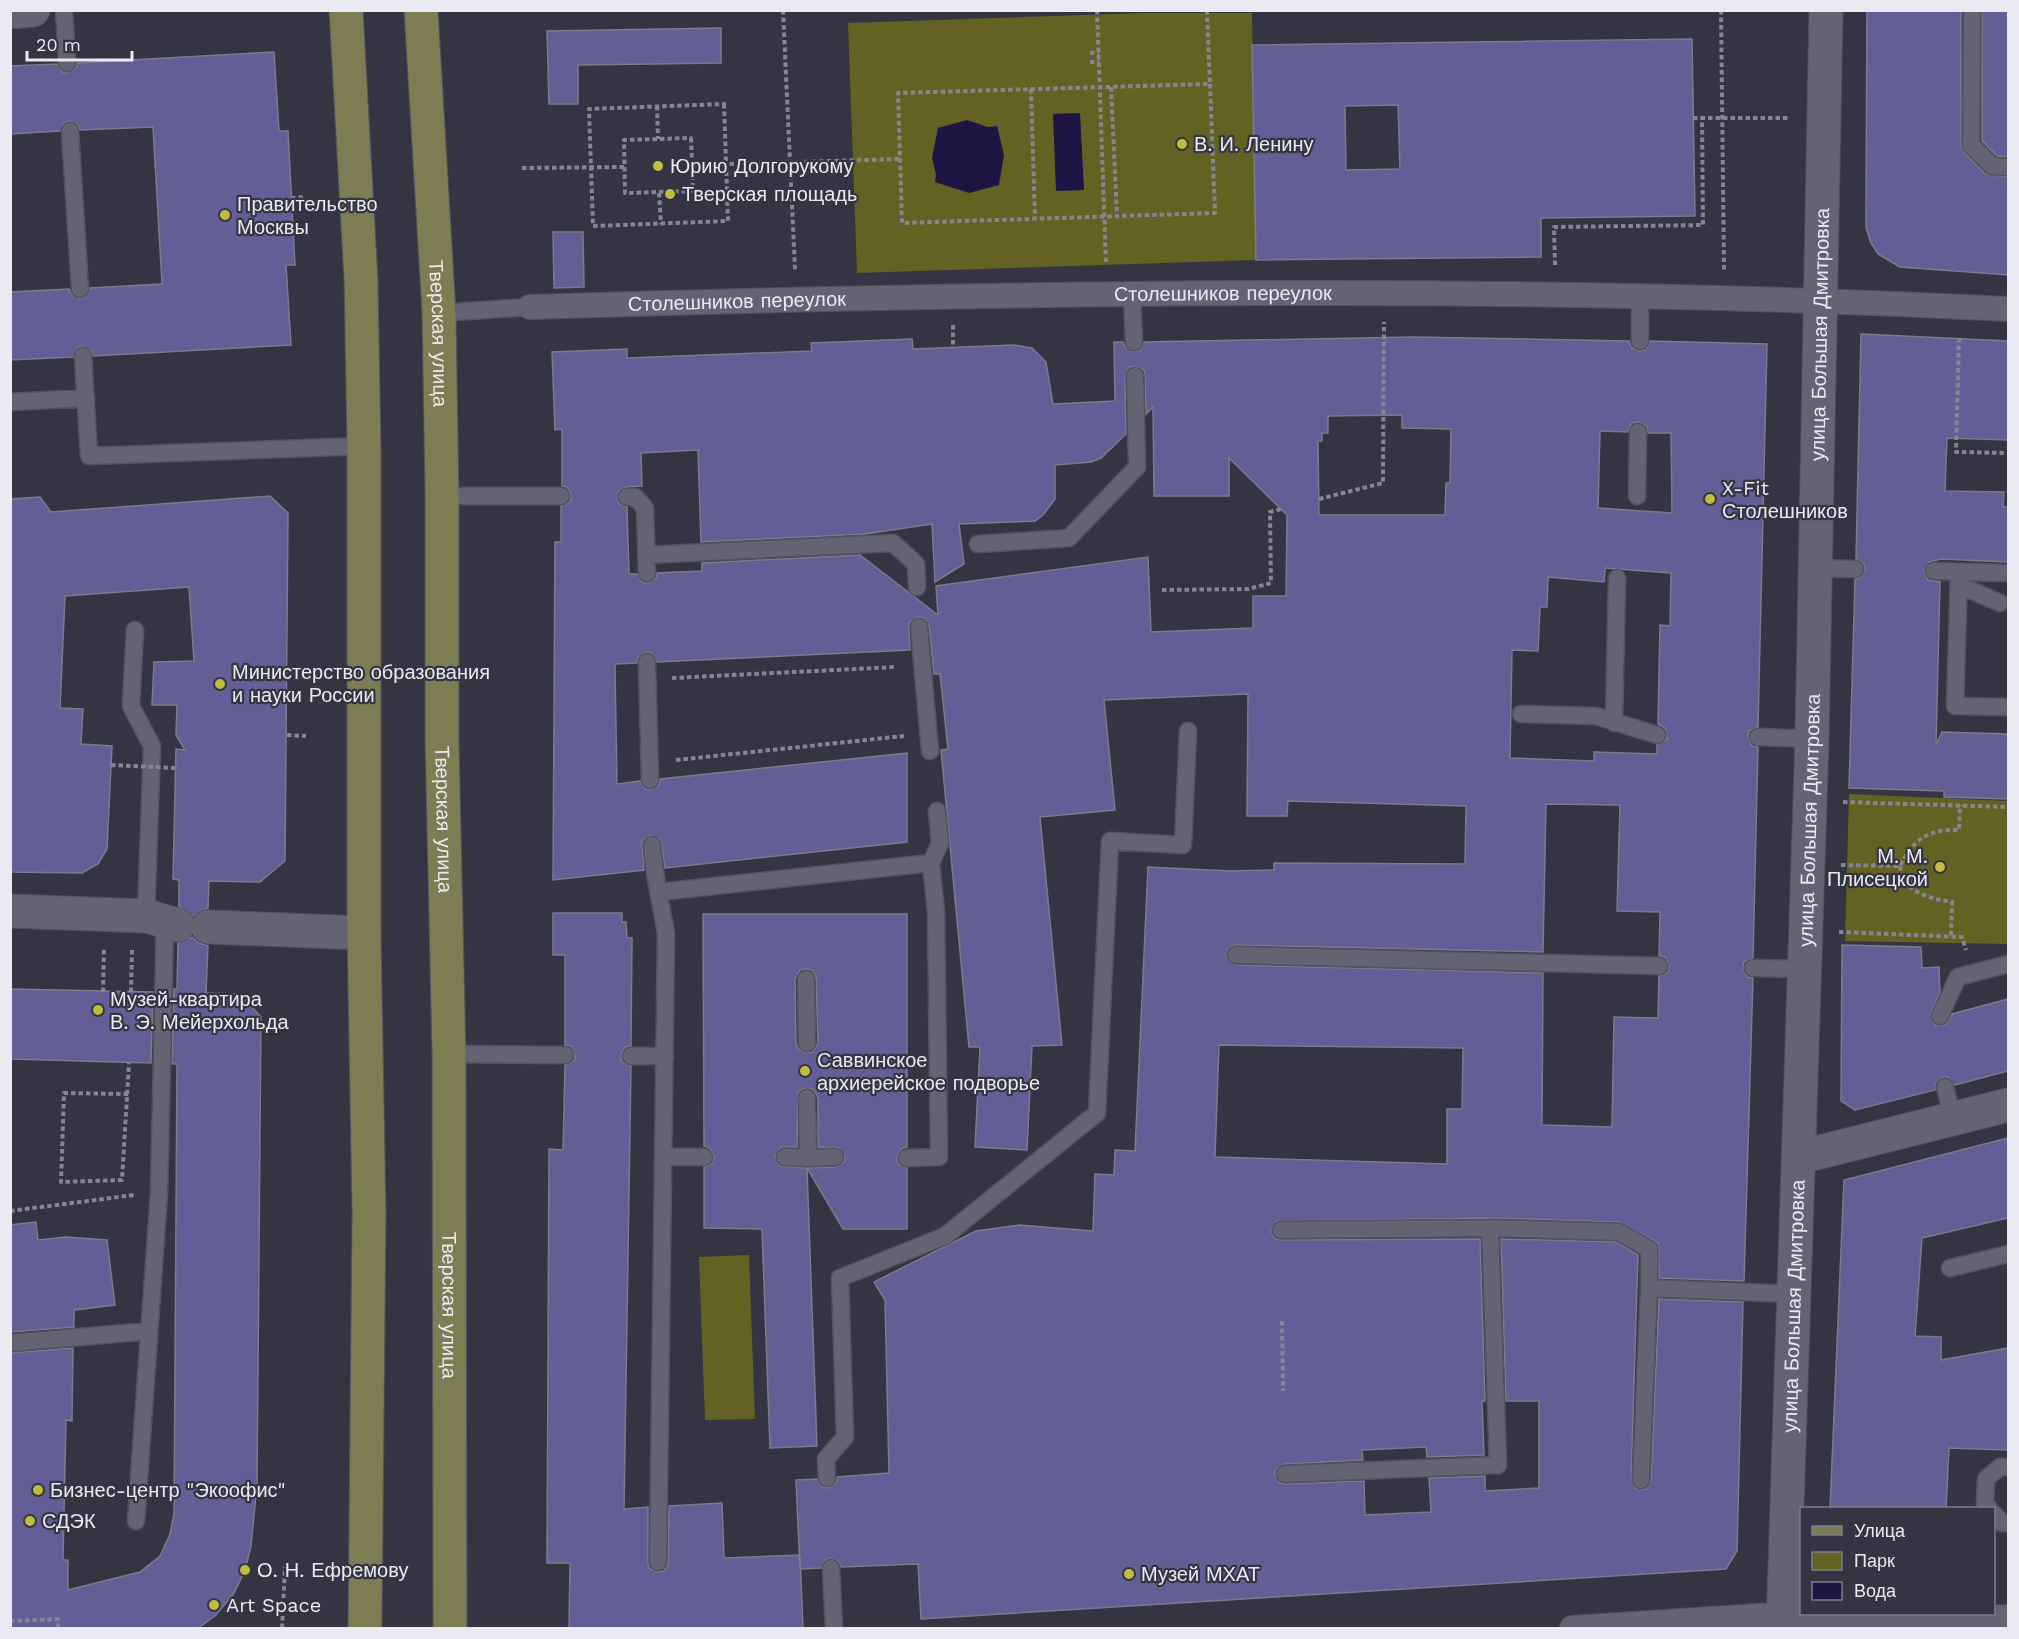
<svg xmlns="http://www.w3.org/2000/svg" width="2019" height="1639" viewBox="0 0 2019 1639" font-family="'Work Sans',sans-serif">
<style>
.green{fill:#646222}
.water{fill:#1d1444}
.building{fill:#635e96;stroke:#7b7b8b;stroke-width:1.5;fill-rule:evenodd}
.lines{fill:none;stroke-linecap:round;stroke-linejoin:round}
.service-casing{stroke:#52525e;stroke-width:19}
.pedestrian-casing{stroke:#52525e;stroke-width:26}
.minor-casing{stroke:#52525e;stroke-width:35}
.primary-casing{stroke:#52525e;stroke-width:35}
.path{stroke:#868692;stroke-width:4;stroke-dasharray:4.5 3;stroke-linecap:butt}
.service{stroke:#636373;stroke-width:16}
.pedestrian{stroke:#636373;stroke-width:24}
.minor{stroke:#636373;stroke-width:33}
.primary{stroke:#7d7c52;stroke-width:33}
.path-bridge{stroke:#868692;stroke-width:4;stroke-dasharray:4.5 3;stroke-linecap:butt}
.poi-dot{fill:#c2bd3f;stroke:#353443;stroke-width:2}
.labels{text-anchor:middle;stroke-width:4.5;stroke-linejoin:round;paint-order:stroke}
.poi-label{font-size:20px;fill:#eaeaf3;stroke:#353443;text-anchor:start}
.street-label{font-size:20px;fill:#eaeaf3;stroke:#353443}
</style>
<rect width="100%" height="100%" fill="#353443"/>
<path class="green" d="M1146 13H1252L1256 260 857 273 848 23Z
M1849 794 2008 801V944L1845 941Z
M749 1255 755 1419 705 1420 699 1257Z"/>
<path class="water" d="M1080 113 1084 190 1056 191 1053 114Z
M967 120 988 127 997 126 1004 155 999 185 969 193 935 182 936 174 932 158 938 128Z"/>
<path class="building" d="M1867 10H1961V145L1964 152 1985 174 2008 177V275L1900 267 1878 254 1871 243 1866 228V207Z
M1982 10H2008V157L1997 156 1982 141Z
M721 28V63L578 65V104H549L547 31Z
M1692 39 1695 216 1541 218V257L1256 260 1252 45ZM1398 105 1400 169 1346 170 1345 106Z
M274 52 279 131H288L295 265H286L291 345 93 356 91 350 83 346 77 348 73 357 10 360V292L69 289 72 295 80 299 86 297 90 288 162 284 153 127 80 130 78 125 70 121 64 123 60 131 10 134V66L57 64 62 72 68 73 76 68 77 63Z
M553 232H583L584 287 554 288Z
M1861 334 2008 341V440L1947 438 1945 491 2004 492 2003 507H2008V562L1941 559 1929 562 1924 571 1928 580 1940 582 1936 745 1942 732 2008 734V799L1944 797V791L1849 788 1855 579 1860 578 1865 570 1864 564 1856 559Z
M1413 337 1629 341 1631 347 1639 351 1646 350 1650 341 1767 344 1758 727 1749 731 1748 737 1752 746 1758 747 1753 958 1744 962 1743 968 1747 977 1753 978 1744 1281 1659 1278 1658 1243 1619 1222 1490 1218 1276 1221 1271 1231 1275 1239 1281 1240 1480 1239 1485 1401H1482L1484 1455 1427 1457 1426 1447 1362 1450 1363 1460 1285 1464 1276 1469 1275 1475 1280 1483 1285 1484 1364 1481 1365 1515 1431 1512 1429 1478 1485 1476V1491L1539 1488V1401H1506L1501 1239 1616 1242 1638 1255 1631 1480 1636 1489H1646L1651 1480 1659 1299 1743 1302 1737 1551 1726 1569 921 1619 918 1564 841 1567 839 1562 831 1558 825 1560 821 1568 800 1569 796 1480 817 1479 822 1487 828 1488 836 1483 837 1477 889 1473 885 1300 874 1282 976 1231 1019 1225 1093 1231 1095 1174 1114 1175 1115 1150 1135 1151 1148 867 1231 871 1274 870V863L1465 864 1466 806 1288 801 1287 816H1247L1248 694 1104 700 1115 810 1040 817 1062 1045 1032 1046 1027 1150 975 1147 980 1047H969L941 750 948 749 940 674H934L929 626 924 618 918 617 909 623 910 650 657 662 652 653 646 652 638 657 637 663 615 664 617 784 640 781 645 789 651 790 659 785 660 779 907 753V842L665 868 661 840 651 835 642 841 644 870 553 880 555 542H561V506L570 502 571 495 567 487 562 486V429L555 430 552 352 627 349V358L812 351 811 343 912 339 913 349 1014 345 1032 348 1046 362 1053 404 1115 401 1114 342H1123L1126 348 1134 352 1140 350 1144 342ZM1135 366 1144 370 1145 375 1146 414 1153 407 1154 496H1229V458L1287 515 1286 596H1253V628L1151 632 1148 557 936 586 938 615 860 555 702 563V571L657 573 656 578 648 583 642 582 637 574H629L627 507 618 503V492L626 487 642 486 641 453 698 450 701 542 865 534 932 524 935 582 964 564 959 524 1035 521 1043 515 1055 499V465L1091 462 1101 458 1126 434 1125 376 1129 367ZM1402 415V428L1451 429 1450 483H1446L1445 515H1319L1318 441H1322V433H1328V416ZM1639 422 1647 426 1648 433H1671L1672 513 1598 508 1600 431 1628 432 1632 423ZM1605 568 1671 573 1670 626 1660 625 1658 724 1665 728 1667 739 1657 745V754L1594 752V761L1510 758 1512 650 1538 651 1540 607H1547L1548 577 1604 582ZM1546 804 1620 805 1617 911 1660 912 1659 956 1665 957 1669 966 1668 972 1659 976 1658 1018 1614 1017 1612 1127 1542 1125 1543 973 1236 965 1227 959V949L1236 945 1543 952ZM1219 1045 1463 1048 1462 1109H1447V1164L1215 1157Z
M270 496 288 513 285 861 260 882 209 881 208 908 194 916 179 906V880L173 879 176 749 185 750 176 735 177 705H152L154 662 194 661 189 587 65 596 60 708 83 709 81 744 112 746 107 849 98 864 82 873 10 872V499L40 497 51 512Z
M553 913H622V922H626L627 938H632L631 1046 625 1047 621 1055 622 1062 631 1066 624 1509 648 1507V1562L649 1568 657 1572 664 1571 668 1563 669 1506 722 1503 724 1558 800 1555 803 1629H569L570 1563H547L549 1149 563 1150 565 1065 574 1061 575 1055 571 1046 565 1045V955H553Z
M703 914H907V1147L901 1149 897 1158 898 1164 907 1168V1229H843L807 1168 836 1167 844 1162 845 1157 839 1148 818 1147V1098L813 1089H802L798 1093 797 1147H781L775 1156 780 1166 807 1168 817 1446 770 1448 762 1229 704 1228V1167L713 1163 714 1156 710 1148 704 1146ZM806 969 812 970 816 978 818 1043 813 1052 807 1053 798 1049 796 1043 795 979 800 970Z
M192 937 199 943 208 946 206 993 240 994 261 1017 257 1485 251 1546 245 1570 234 1593 216 1615 197 1629H10V1353L73 1348 72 1421 66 1420 63 1560H68V1590L140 1572 160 1556 170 1534 174 1514 177 1064H172L174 989H177L178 943Z
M1842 945 1921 947 1922 968 1939 967 1940 992 1930 1016 1936 1026 1946 1024 1952 1014 2008 999V1071L1955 1085 1948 1077H1942L1935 1084V1090L1855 1110 1841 1101Z
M10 989 153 992 151 1063 10 1059Z
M2008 1138V1218L1922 1238 1915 1336 1941 1337V1360L2008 1348V1450L1949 1448 1946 1509H1830L1844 1180Z
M36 1222 38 1240 66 1237 107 1240 115 1305 74 1310V1327L10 1332V1225Z"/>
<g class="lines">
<defs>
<path id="service" d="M64 10 67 63
M1972 10 1971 145 1992 166 2008 167
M70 131 80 289
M1132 296 1134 342
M439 313 530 307
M1640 341V297
M83 356 89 456 364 446
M10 402 86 398
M442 496H561
M1637 496 1638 432
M627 497H635L645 508 647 573
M978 544 1069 538 1137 467 1135 376
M646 555 893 543 916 564 917 587
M1816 568 1855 569
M1934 571 2008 573
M1959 572 1955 706 2008 707
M1959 585 2000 603
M919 627 930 751
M135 630 131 706 152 746 146 916
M647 662 650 780
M1521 714 1596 716 1657 735
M1614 723 1617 578
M1758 737 1812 739
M652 845C654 877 661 902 666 934L658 1562
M659 892 931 863 940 843 937 811
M1236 955 1659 966
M1753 968 1806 969
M806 979 807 1043
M1940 1016 1958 977 2008 964
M449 1054 565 1055
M631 1056H665
M1945 1087 1953 1119
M663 1157H704
M785 1157 808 1158 807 1098
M808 1158 835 1157
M907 1158 939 1157 936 912 931 863
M1281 1230 1490 1228 1619 1232 1649 1249V1288
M1950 1268 2008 1254
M10 1343 149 1331
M1285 1474 1498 1465 1490 1228
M827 1478 826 1459 845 1437 840 1278 945 1236 1097 1113 1110 841 1183 845 1188 731
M1641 1480 1649 1288 1795 1294
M1989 1508 1985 1505 1986 1479 2000 1467H2008
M1994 1514 2002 1523H2008
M136 1521 159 1193 165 922
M831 1568 834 1628"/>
<g id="pedestrian">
<path id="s1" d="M530 307C1022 292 1516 284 2008 309"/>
<path d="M1572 1628 1774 1615 1967 1619 2008 1617"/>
</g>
<g id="minor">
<path d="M10 12 33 10"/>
<path d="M10 911 146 916 178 925"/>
<path d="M208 927 364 933"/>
<path d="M1800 1157 2008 1105"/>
<path id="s2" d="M1783 1628 1812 739 1826 10"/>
</g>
<g id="primary">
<path d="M346 10 361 280 364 446V933L369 1212 365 1628"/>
<path id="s3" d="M421 10 439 313 442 496V740L449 1054 450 1628"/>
</g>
</defs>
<use href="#service" class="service-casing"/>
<use href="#pedestrian" class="pedestrian-casing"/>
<use href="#minor" class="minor-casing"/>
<use href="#primary" class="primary-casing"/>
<path class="path" d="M783 10 795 270
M1097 10 1106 265
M1207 10 1210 84
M1721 10 1724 270
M1090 53H1099
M1090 62H1099
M1210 84 1215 213 902 223 898 93Z
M1111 87 1117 217
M1031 89 1035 219
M724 104 728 221 593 226 589 109Z
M657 106 658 139
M1693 118H1789
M691 138 693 191 625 193 624 140Z
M692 165 900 159
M522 168 624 167
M659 193 661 224
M291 198 305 197
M1555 265 1554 227 1703 225 1702 118
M953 325V348
M1959 338 1956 452 2008 453
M1319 499 1383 483 1384 322
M1162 590 1248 589 1271 583 1270 512 1281 509
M672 678 896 667
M287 735 306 736
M676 760 904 736
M1843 802 2008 807
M1841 865 1900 866C1913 839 1929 829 1959 830L1960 805
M1900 866C1904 893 1928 898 1952 902L1951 937
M1839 932 1962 937 1966 950
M103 992 104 947
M131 992 132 950
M128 1094 64 1093 61 1182 122 1180 129 1063
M10 1211 134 1195
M1282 1321 1283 1391
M10 1621 58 1619V1628
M282 1628 285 1567"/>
<use href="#service" class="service"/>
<use href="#pedestrian" class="pedestrian"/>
<use href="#minor" class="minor"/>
<use href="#primary" class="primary"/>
<path class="path-bridge" d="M111 765 175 768"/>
</g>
<g class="poi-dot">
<circle cx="1182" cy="144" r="6"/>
<circle cx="658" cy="166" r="6"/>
<circle cx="670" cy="194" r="6"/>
<circle cx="225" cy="215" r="6"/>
<circle cx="1710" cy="499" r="6"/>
<circle cx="220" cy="684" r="6"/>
<circle cx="1940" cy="867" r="6"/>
<circle cx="98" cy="1010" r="6"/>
<circle cx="805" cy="1071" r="6"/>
<circle cx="38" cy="1490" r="6"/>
<circle cx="30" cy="1521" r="6"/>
<circle cx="245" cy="1570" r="6"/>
<circle cx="1129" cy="1574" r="6"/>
<circle cx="214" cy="1605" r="6"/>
</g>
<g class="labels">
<g class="poi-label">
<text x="1194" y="151">В. И. Ленину</text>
<text x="670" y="173">Юрию Долгорукому</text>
<text x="682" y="201">Тверская площадь</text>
<text x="237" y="211">Правительство<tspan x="237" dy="23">Москвы</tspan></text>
<text x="1722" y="495">X-Fit<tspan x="1722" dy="23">Столешников</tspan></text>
<text x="232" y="679">Министерство образования<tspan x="232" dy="23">и науки России</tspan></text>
<text x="1928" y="863" text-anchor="end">М. М.<tspan x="1928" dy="23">Плисецкой</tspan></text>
<text x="110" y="1006">Музей-квартира<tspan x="110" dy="23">В. Э. Мейерхольда</tspan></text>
<text x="817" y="1067">Саввинское<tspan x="817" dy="23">архиерейское подворье</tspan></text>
<text x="50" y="1497">Бизнес-центр "Экоофис"</text>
<text x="42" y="1528">СДЭК</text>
<text x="257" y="1577">О. Н. Ефремову</text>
<text x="1141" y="1581">Музей МХАТ</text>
<text x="226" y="1612">Art Space</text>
</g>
<g class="street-label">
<text dy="7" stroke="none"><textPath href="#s1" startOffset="693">Столешников переулок</textPath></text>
<text dy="7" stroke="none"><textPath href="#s1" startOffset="207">Столешников переулок</textPath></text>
<text dy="7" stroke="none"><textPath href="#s3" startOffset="324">Тверская улица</textPath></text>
<text dy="7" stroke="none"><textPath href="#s2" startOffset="1294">улица Большая Дмитровка</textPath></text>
<text dy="7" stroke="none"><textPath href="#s3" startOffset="810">Тверская улица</textPath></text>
<text dy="7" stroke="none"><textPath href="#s2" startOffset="808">улица Большая Дмитровка</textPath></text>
<text dy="7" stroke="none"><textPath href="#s3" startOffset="1296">Тверская улица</textPath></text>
<text dy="7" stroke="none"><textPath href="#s2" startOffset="322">улица Большая Дмитровка</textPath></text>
</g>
</g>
<rect width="2019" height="1639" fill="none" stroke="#eaeaf3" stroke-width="24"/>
<rect x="1800" y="1507" width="195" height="108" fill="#353443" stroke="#7d7d89" stroke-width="1.5"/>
<rect x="1812" y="1526" width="30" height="9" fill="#7d7c52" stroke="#7d7d89" stroke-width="1.5"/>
<text x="1854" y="1537" font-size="18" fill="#eaeaf3">Улица</text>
<rect x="1812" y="1552" width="30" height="18" fill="#646222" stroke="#7d7d89" stroke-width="1.5"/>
<text x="1854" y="1567" font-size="18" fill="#eaeaf3">Парк</text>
<rect x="1812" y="1582" width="30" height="18" fill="#1d1444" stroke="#7d7d89" stroke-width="1.5"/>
<text x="1854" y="1597" font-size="18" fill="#eaeaf3">Вода</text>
<path d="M27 51v9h105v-9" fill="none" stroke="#eaeaf3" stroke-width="3"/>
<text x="36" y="51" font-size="18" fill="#eaeaf3" stroke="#353443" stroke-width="4.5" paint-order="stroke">20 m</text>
</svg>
